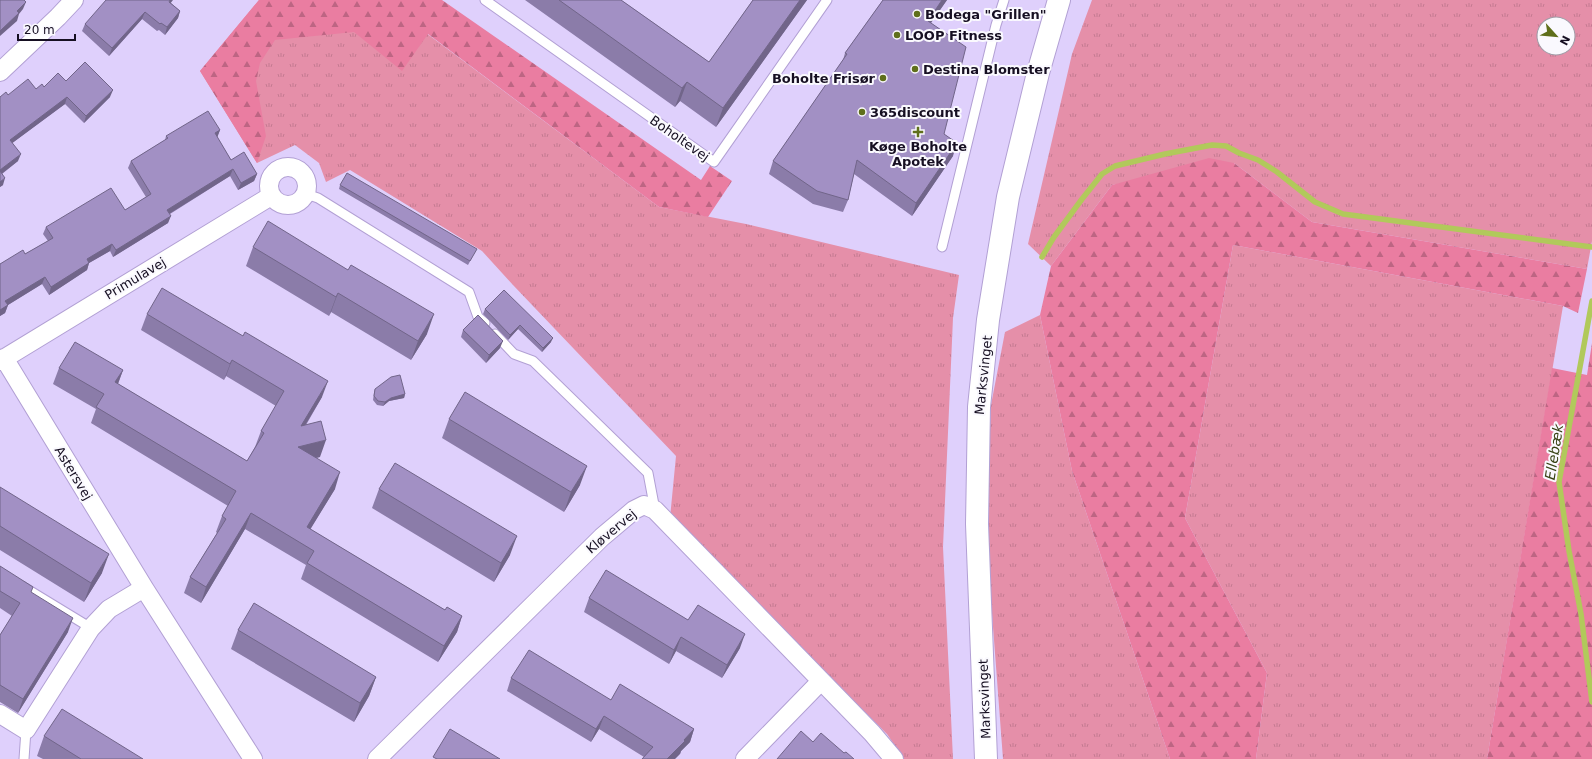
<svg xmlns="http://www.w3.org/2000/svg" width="1592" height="759" viewBox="0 0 1592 759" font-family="'DejaVu Sans',sans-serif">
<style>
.grass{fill:url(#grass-tufts);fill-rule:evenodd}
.forest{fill:url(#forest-firs)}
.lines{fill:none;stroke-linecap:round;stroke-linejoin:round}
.stream{stroke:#b1c95b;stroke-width:5.5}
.service-casing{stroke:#b2a0d4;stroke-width:11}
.minor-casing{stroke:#b2a0d4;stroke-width:20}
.tertiary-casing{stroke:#b2a0d4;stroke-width:24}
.service{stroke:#fff;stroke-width:9}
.minor{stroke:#fff;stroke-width:18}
.tertiary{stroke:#fff;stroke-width:22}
.wall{fill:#8b7ca9}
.shaded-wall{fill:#716589}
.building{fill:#a290c4;stroke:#716589}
.poi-dot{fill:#5f6f1b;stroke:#faf9fe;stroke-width:1.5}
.labels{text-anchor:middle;stroke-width:4;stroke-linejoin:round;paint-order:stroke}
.poi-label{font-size:13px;font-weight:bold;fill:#160f22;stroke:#faf9fe;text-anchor:start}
.street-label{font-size:13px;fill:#160f22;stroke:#faf9fe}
.water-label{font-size:14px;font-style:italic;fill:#384215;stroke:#faf9fe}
</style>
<defs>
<pattern id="grass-tufts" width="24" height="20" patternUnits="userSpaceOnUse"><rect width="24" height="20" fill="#e58fa9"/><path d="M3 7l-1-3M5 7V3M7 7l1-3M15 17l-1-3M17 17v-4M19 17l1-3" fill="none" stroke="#c47a91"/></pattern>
<pattern id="forest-firs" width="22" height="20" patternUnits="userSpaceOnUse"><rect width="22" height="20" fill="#ea7da1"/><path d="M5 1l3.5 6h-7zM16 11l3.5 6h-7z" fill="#bd6583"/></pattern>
</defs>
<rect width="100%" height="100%" fill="#dfd0fc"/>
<path class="grass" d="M259 0H382L659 207 746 224 959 275 953 318 943 547 953 759H904L887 734 670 518 676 456 513 285 482 251 350 170 326 182 319 163 295 145 257 163 200 71Z
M1092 0H1592V241L1587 269 1312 222 1234 163 1112 185 1051 266 1028 244 1072 54ZM1544 24H1568V48H1544Z
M1233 245 1563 306 1487 759H1256L1267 673 1185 518Z
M1040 315 1072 471 1170 759H1003L986 534 991 405 1005 332Z"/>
<path class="forest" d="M259 0H442L701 180 710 166 732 181 708 217 659 207 428 34 402 71 354 32 275 40 260 63 256 81 266 136 257 163 200 71Z
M1209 158 1234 163 1312 222 1587 269 1578 313 1563 306 1233 245 1185 518 1267 673 1256 759H1170L1072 471 1040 315 1051 266 1112 185Z
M1592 343V759H1487L1552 368 1587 375Z"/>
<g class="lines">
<path class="stream" d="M1042 257 1054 237 1082 199 1102 174 1115 166 1165 154 1212 145 1226 146 1239 153 1258 160 1277 172 1315 202 1343 214 1592 247
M1592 301 1559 482 1569 551 1581 614 1592 702"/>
<defs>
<path id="service" d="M485 0 714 162 827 0
M306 194 318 198 469 292 478 317 485 323
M942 247 996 25 1004 0
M495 334 514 354 533 361 648 473 655 510
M22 586 91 628
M24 759 26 730"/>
<path id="minor" d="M0 72 58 17 74 0
M269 186a19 19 0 1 1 38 0a19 19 0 1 1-38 0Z
M4 358 144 588 253 759
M0 361 271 196
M0 714 26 730 91 628 109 609 144 588
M377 759 602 537 634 510 644 505 655 510 872 733 894 759
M745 759 821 681"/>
<path id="tertiary" d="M986 759 977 524 979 407 988 320 1008 197 1038 73 1059 0"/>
</defs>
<use href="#service" class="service-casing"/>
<use href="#minor" class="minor-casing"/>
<use href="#tertiary" class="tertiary-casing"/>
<use href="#service" class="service"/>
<use href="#minor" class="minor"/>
<use href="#tertiary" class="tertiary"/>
</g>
<path class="wall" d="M525 0H621L709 62 753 0H807L716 127 680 101 675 107Z
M883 0H947L931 23 944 134 953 156 912 216 854 174 848 200 843 212 813 204 769 174 773 161 843 60 845 53Z
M171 3 180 11 178 18 165 35 159 30 157 31 142 19 109 56 82 31 85 24Z
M66 81 110 97 84 123 65 104 12 143 18 161 2 174 3 185 0 187 8 95 36 89Z
M220 130 217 137 231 160 257 174 254 181 238 190 230 176 170 214 168 223 113 257 110 251 89 263 87 270 49 295 42 284 8 305 5 313 0 316V264L25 254 48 241 43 234 46 227 125 210 146 197 128 168 131 161 165 140 166 136Z
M340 185 475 252 468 265 339 189Z
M253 247 427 334 411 360 331 312 329 316 246 266Z
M504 290 551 342 542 352 518 329 508 340 483 314 485 309Z
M147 314 322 397 306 425 320 457 316 458 335 489 310 529 445 610 462 616 457 632 438 662 301 579 306 565 245 529 201 603 184 593 190 577 217 533 216 532 222 516 228 506 91 423 96 409 53 384 59 368 123 370 118 384 247 461 255 447 261 431 276 406 226 376 224 380 141 330Z
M463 330 500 348 486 363 461 337Z
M375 389 405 394 404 398 389 401 383 406 377 405 373 400 374 393Z
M449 419 580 485 564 512 442 438Z
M0 487 102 573 84 602 0 550Z
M379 489 510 555 494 582 372 508Z
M0 566 31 593 68 632 18 713 0 702V635L12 616 0 608Z
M589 598 688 620 740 648 722 678 676 651 669 664 584 612Z
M238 630 376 677 369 696 354 722 231 649Z
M511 678 611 700 694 729 690 742 681 751 680 754 644 757 599 729 591 742 507 691Z
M44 736 143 759H43L37 756Z"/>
<path class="shaded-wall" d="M170 0H173L166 9 169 2Z
M800 0H807L716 127 723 108Z
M942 0H947L923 34 928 21Z
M26 2 23 9 19 14 17 21 0 36V31L17 11Z
M180 11 178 18 165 35 167 27Z
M145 12 142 19 109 56 112 48Z
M687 82 680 101 675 107 682 88Z
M113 90 110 97 84 123 86 116Z
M67 97 65 104 7 147 10 140Z
M220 130 217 138 215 133Z
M957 143 953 156 912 216 916 203Z
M21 154 18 161 0 175V170Z
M233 169 230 176 164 217 167 210Z
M257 174 254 181 238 190 241 183Z
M5 178 3 185 0 187V182Z
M171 216 168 223 113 257 116 250Z
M112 244 110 251 89 263 87 270 49 295 51 287 87 259Z
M45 277 42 284 3 308 5 301Z
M338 293 331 312 329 316 336 297Z
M8 305 5 313 0 316V310Z
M434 314 427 334 411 360 418 341Z
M520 325 518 329 508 340 510 335Z
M553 338 551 342 542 352 543 348Z
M503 341 500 348 486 363 489 355Z
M232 360 226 376 224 380 230 364Z
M123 370 117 386 115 382Z
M328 381 322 397 295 442 301 426Z
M405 394 404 398 389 401 383 406 385 402 391 398Z
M326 440 320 457 292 463 298 447Z
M587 466 580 485 564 512 571 492Z
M340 472 335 489 302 543 307 527Z
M251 513 245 529 201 603 206 587Z
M517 536 510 555 494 582 501 563Z
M109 554 102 573 84 602 91 583Z
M462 616 457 632 438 662 444 646Z
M73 618 68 632 18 713 23 699Z
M745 634 740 648 722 678 727 665Z
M681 637 676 651 669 664 674 650Z
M376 677 369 696 354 722 360 703Z
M604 716 599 729 591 742 596 729Z
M694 729 690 742 681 751 680 754 675 759H667Z"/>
<path class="building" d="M0 0H24L26 2 17 11 19 13 0 31Z
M106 0H170L169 2 180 11 167 27 161 23 160 24 145 12 112 48 85 24Z
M559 0H621L709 62 753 0H800L723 108 687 82 682 88Z
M883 0H942L928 21 966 47 944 134 957 143 916 203 857 160 848 200 817 191 773 161 847 54 845 53Z
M85 62 113 90 86 116 67 97 10 140 21 154 0 170V97L6 92 8 95 28 79 36 89 42 84 44 87 58 73 66 81Z
M208 111 220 130 215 133 231 160 244 152 257 174 241 183 233 169 167 210 171 216 116 250 112 244 87 259 89 263 51 287 45 277 5 301 8 305 0 310V264L23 250 25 254 53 238 46 227 111 188 125 210 151 194 131 161 168 138 166 136Z
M0 171 5 178 0 182Z
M347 173 477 249 470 261 340 185Z
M268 221 348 270 351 265 434 314 418 341 338 293 336 297 253 247Z
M162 288 243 336 245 332 328 381 301 426 321 421 326 440 298 447 340 472 307 527 445 610 447 607 462 616 444 646 307 563 314 551 251 513 206 587 190 577 226 519 222 516 236 491 96 407 104 394 59 368 75 342 123 370 115 382 247 461 264 433 261 431 284 391 232 360 230 364 147 314Z
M504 290 553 338 543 348 520 325 510 335 485 309Z
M478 315 503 341 489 355 463 330Z
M400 375 405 394 391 398 385 402 378 401 374 396 375 389 391 377Z
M465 392 587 466 571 492 449 419Z
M395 463 517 536 501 563 379 489Z
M0 487 109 554 91 583 0 526Z
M0 566 33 587 31 592 73 618 23 699 0 685V635L20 603 0 591Z
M606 570 688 620 698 605 745 634 727 665 681 637 674 650 589 598Z
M254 603 376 677 360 703 238 630Z
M529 650 611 700 620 684 694 729 684 740 685 741 667 759H642L653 747 604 716 596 729 511 678Z
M62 709 143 759H81L44 736Z
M450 729 500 759H437L433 757Z
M801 731 813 742 821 733 844 753 846 752 854 759H777Z"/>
<g class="poi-dot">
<circle cx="917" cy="14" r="4"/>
<circle cx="897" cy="35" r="4"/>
<circle cx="915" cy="69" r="4"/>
<circle cx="883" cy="78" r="4"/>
<circle cx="862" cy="112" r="4"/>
<path d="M916 126h4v4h4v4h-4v4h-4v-4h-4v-4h4z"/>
</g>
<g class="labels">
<g class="poi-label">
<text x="925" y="19">Bodega "Grillen"</text>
<text x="905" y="40">LOOP Fitness</text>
<text x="923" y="74">Destina Blomster</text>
<text x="875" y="83" text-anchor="end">Boholte Frisør</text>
<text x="870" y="117">365discount</text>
<text x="918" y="151" text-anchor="middle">Køge Boholte<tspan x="918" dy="15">Apotek</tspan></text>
</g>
<g class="street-label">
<text transform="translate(680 138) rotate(35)" y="5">Boholtevej</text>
<text transform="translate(135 278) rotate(-31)" y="5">Primulavej</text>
<text transform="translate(983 375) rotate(-84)" y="5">Marksvinget</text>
<text transform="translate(74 473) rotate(59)" y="5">Astersvej</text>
<text transform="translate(611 531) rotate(-40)" y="5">Kløvervej</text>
<text transform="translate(984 699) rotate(-92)" y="5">Marksvinget</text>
</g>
<g class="water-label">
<text transform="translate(1554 452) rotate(-81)" y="5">Ellebæk</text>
</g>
</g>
<g transform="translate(1556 36) rotate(117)"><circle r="19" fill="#faf9fe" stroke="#9f9ba6"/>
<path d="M0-3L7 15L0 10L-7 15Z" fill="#5f6f1b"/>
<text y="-6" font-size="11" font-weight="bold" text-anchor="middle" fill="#160f22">N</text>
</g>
<path d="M18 34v6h57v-6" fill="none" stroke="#160f22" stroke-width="2"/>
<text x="24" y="34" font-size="12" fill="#160f22" stroke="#faf9fe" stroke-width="3" paint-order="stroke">20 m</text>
</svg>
